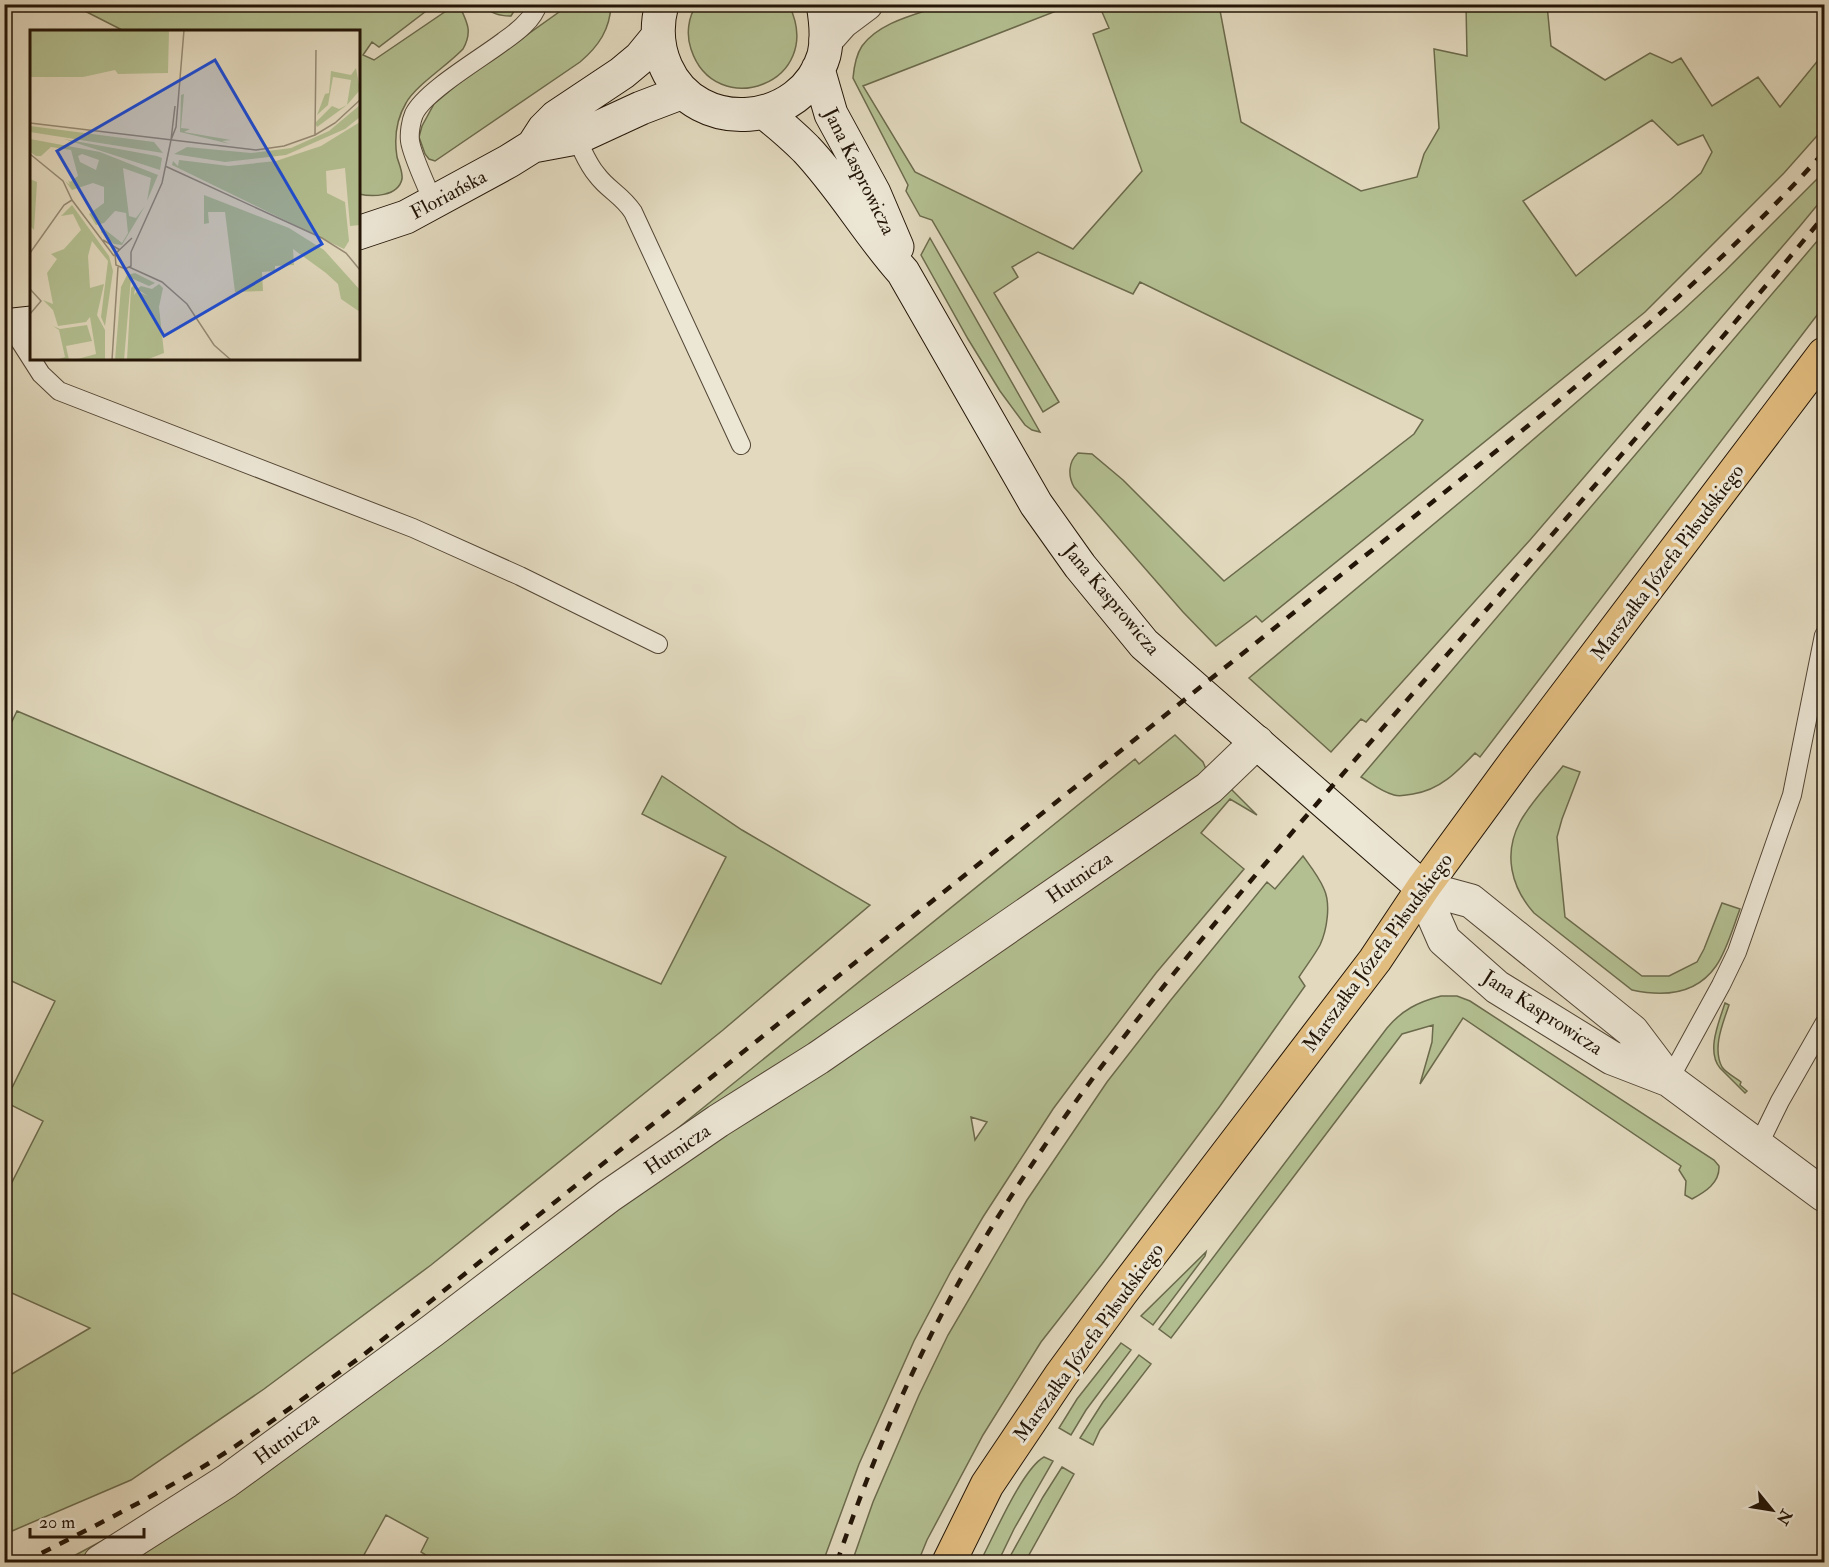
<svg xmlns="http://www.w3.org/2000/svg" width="1829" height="1567" viewBox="0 0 1829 1567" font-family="'IM FELL Double Pica',serif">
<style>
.green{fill:#b3bf91;stroke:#6b6a4c;stroke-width:1.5;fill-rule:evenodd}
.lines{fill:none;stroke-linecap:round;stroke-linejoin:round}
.lane-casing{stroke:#534635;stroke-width:20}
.street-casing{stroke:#534635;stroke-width:35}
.secondary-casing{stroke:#231507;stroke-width:35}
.primary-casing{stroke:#231507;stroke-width:35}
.lane{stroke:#ece6d5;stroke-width:18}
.street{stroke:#ece6d5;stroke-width:33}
.secondary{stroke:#ece6d5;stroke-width:33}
.primary{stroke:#e1bc7f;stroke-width:33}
.rail{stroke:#231507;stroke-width:4.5;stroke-dasharray:10 10;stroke-linecap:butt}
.labels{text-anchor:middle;stroke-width:6;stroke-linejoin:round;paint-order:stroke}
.street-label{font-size:20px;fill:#231507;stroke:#ece6d5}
.inset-road{fill:none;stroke:#968b75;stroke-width:1.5}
.view{fill:#1d4ed8;fill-opacity:0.15;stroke:#1d4ed8;stroke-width:3}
.inset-edge{fill:none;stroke:#231507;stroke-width:3}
</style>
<rect width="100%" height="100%" fill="#e2d9be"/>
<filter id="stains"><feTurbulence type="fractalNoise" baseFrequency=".00333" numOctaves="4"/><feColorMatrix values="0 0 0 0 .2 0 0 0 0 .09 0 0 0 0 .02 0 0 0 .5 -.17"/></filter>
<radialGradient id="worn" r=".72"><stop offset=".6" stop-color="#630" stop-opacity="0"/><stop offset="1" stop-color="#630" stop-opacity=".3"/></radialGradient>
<path class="green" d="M946 4H1055L1059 10 863 86 915 172 1073 249 1142 171 1093 34 1109 28 1099 5H1219L1241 122 1361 191 1417 177 1424 154 1439 128 1434 49 1467 56 1466 5H1547L1551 46 1605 80 1650 53 1672 63 1681 58 1712 106 1758 77 1780 107 1824 53V128L1784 173 1645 312 1262 622 1256 616 1216 646 1183 612 1074 487C1068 476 1068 462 1078 453L1092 454 1123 480 1224 581 1414 434 1423 420 1140 282 1133 294 1038 252 1012 267 1018 277 994 293 1059 402 1043 412 932 220 920 216 906 191 908 185 853 78C854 67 856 55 862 46 880 21 919 14 946 4ZM1652 120 1678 145 1703 135 1712 152 1701 173 1671 199 1576 276 1523 201Z
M73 5H434L379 47 372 42 363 55 374 60 455 5H459C467 22 473 31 463 49 447 66 416 85 406 103 396 120 394 138 397 157 399 164 403 172 402 179 398 197 372 197 359 194L358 32 124 31Z
M484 5H518L511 16C500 16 491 14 484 5Z
M565 5H611C610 29 599 46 580 62L435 161 429 159 425 154 419 137 422 126 434 104 458 84 566 7Z
M697 5H789C827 83 715 123 691 49 686 35 688 16 697 5Z
M1824 172V197L1800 226 1530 540 1366 722 1361 719 1331 752 1249 678 1477 488 1682 311 1725 271Z
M1824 233V306L1480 757 1475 753C1457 772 1440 790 1413 794 1407 795 1400 797 1394 795 1382 792 1372 784 1361 777Z
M930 238 1040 432 1032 430 1025 425 1000 391 968 339 921 255Z
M17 711 661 984 726 857 642 814 662 776 742 830 870 905 723 1030 431 1265 264 1389 131 1480 5 1534V1378L90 1328 5 1290V1196L43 1121 5 1102 55 1001 5 978V736Z
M1175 735 1203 762 1206 769 1204 776 579 1208 1135 759 1139 764Z
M1563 766 1580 772 1562 819 1557 837 1565 917 1642 976H1669L1697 962 1704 949 1722 903 1740 909C1733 927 1727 950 1716 966 1696 995 1664 997 1632 990L1534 913C1511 887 1503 854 1520 822 1531 802 1549 784 1563 766Z
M1231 789 1257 815 1230 799 1201 833 1244 869 1156 973 1079 1074 1053 1109 983 1217 951 1271 914 1341 859 1464 823 1562H431L432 1559 421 1552 428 1538 386 1515 360 1562H120L546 1255ZM971 1117 987 1122 975 1140Z
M1303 856C1311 867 1319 877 1324 889 1331 904 1327 930 1320 945 1314 956 1306 966 1299 977L1305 986 1220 1106 1102 1264 1041 1342 983 1435 927 1540 918 1562H852L873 1502 919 1395 948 1335 1027 1200 1107 1082 1170 1001 1267 882 1275 889Z
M1441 996H1457L1470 1001 1714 1160 1719 1166C1720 1183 1705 1192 1692 1199L1685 1195 1686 1181 1679 1170 1681 1166 1463 1018 1420 1084 1432 1042 1433 1025 1402 1034 1171 1338 1159 1329 1387 1028C1402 1010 1418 1002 1441 996Z
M1725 1003 1729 1005C1723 1023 1712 1048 1722 1067 1726 1073 1736 1078 1741 1082L1740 1085 1747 1091 1745 1093 1720 1068C1706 1051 1719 1022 1725 1003Z
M1206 1252 1205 1256 1153 1325 1141 1316Z
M1121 1343 1131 1350 1086 1410 1071 1435 1059 1428 1077 1399Z
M1139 1355 1151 1364 1100 1430 1093 1445 1080 1438 1103 1402Z
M1044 1457 1053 1461 1014 1529 998 1562H980C993 1538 1022 1469 1044 1457Z
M1062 1467 1074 1474 1025 1562H1007L1043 1497Z
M154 1513 89 1562H60L70 1558Z"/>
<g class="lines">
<defs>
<path id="lane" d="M576 138C583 151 588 165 597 175 608 190 622 195 633 212L741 445
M433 202C427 186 412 156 410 141 409 133 411 121 414 114 425 91 482 58 504 41 517 32 533 20 538 4
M11 327 41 374 59 391 413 528 520 576 658 644
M1669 1080 1721 985 1737 952 1792 795 1824 635
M1758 1146 1780 1101 1824 1024"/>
<path id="street" d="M826 40 842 22 866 4
M1423 888 1427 901 1444 940 1497 987 1612 1058 1669 1080 1824 1195
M1423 888 1471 901 1632 1031 1669 1080
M100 1562 227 1481 432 1331 609 1196 718 1121 818 1058 1209 788 1257 742"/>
<path id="secondary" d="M662 4C656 26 657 47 666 67 697 137 803 127 824 55 828 38 826 21 823 4
M818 69 831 114 874 193 897 247
M765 113C779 124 793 136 806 149 842 187 868 233 903 272L1036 504 1080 566 1144 644 1423 888
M533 146 576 138 641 108 683 92
M358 233 406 217 509 161 533 146 544 129 556 117 622 73 640 58 658 36
M4 326 32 323"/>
<path id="primary" d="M949 1562 987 1485 1061 1375 1121 1293 1375 960 1423 888 1516 761 1824 354"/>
</defs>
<use href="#lane" class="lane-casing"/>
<use href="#street" class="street-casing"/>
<use href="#secondary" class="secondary-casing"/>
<use href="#primary" class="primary-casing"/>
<use href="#lane" class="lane"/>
<use href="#street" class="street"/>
<use href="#secondary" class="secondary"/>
<use href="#primary" class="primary"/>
<path class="rail" d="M24 1562C83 1532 143 1502 201 1468 257 1434 309 1394 362 1356L1544 413C1642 331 1739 247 1824 152
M837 1562C876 1448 924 1336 988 1233 1103 1045 1250 881 1394 715 1539 550 1684 385 1824 216"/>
</g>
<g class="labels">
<g class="street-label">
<text transform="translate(860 171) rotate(64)" y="7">Jana Kasprowicza</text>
<text transform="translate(448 194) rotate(-28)" y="7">Floriańska</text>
<text transform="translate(1667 562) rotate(-53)" y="7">Marszałka Józefa Piłsudskiego</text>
<text transform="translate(1112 599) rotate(50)" y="7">Jana Kasprowicza</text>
<text transform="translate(1079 877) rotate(-35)" y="7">Hutnicza</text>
<text transform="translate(1377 952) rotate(-54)" y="7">Marszałka Józefa Piłsudskiego</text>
<text transform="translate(1543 1012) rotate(33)" y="7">Jana Kasprowicza</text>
<text transform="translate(677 1149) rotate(-34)" y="7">Hutnicza</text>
<text transform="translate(1088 1342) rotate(-54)" y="7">Marszałka Józefa Piłsudskiego</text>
<text transform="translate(286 1438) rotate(-36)" y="7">Hutnicza</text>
</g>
</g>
<g transform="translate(30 30)">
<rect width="330" height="330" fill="#e2d9be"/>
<path d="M0 0H139L138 43 88 44 85 40 53 47H0ZM326 38 330 60 317 75 287 97 285 93 302 76 309 79 317 75 321 50 303 47 298 75 287 85 295 64 299 63 301 41 321 45ZM154 64 151 98 160 99 154 102 201 110 192 111 200 114 150 102 151 65ZM330 75V87L315 99 256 125 195 132 144 124 157 117 221 123 261 118 299 101ZM330 92V195L320 196 315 138 296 141 297 163 315 172 319 211 314 219 142 135 143 131 148 136 149 130 199 136 246 131 291 116ZM0 96 124 112 133 123 0 102ZM0 109 70 122 128 145 117 171 121 148 93 138 99 186 106 188 115 176 92 215 84 214 71 202 73 198 92 213 98 203 96 183 85 181 74 193 66 195 59 184 74 173V157L63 153 42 160 35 151 40 155 38 150 40 152 48 146 41 120 21 117 11 126H6L0 122ZM52 124 69 130 66 140 50 132 48 126ZM34 109 127 126 132 128 130 140ZM0 149 7 152 4 200 0 196ZM174 165 259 198 294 220 330 260V282L311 269 308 254 296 243 263 219 264 235 245 236V241L232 242 233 261 205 262 195 182H178L179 193 174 194ZM42 175 79 226 83 241 75 296 71 287 78 231 62 211 58 226 60 258 74 254 67 285 75 300V330H44L66 324 60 287 56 292 28 296 23 280 13 270 23 274 17 243 27 229 21 224 34 219 51 200 43 184 31 186ZM105 243 125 253 119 256 101 248 94 330H85L91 257 97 245ZM106 253 104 265 107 261 118 266 107 259 111 256 122 259 129 254 133 258 129 277 134 323 116 330H97L101 258ZM57 295 62 311 36 316 39 330H26L35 327 29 300 23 296 30 299Z" fill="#b3bf91" fill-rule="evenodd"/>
<path class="inset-road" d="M0 93 226 120 254 116 285 105 305 93 330 70M285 105 286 20M141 110 146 97 154 0M141 110 145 76M0 124 33 151 42 170 84 226M135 136 292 208 316 223 330 240M73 210 90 220M101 222 132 153 141 110M101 222V236L95 239 86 235 85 224 102 208M0 223 34 175 42 170M99 237 132 252 157 274 184 315 201 330M0 259 11 271 0 284M82 330 88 237"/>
<path class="view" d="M185 30 292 214 134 306 27 121Z"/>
<rect width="330" height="330" class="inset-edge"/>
</g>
<rect width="1829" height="1567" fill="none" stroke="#e2d9be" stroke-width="24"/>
<rect x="6" y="6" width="1817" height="1555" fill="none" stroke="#231507" stroke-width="3"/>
<rect x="12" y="12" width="1805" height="1543" fill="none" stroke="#231507" stroke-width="1.5"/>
<g transform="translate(1772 1510) rotate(120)" stroke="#ece6d5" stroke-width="4.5" paint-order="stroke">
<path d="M0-4.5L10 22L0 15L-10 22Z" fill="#231507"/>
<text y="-9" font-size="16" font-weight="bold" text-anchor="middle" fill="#231507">N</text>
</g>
<path d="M30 1528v9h114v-9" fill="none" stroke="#231507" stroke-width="3"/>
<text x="39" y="1528" font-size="18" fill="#231507" stroke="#ece6d5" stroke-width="4.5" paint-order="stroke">20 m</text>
<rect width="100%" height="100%" filter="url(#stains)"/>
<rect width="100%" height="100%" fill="url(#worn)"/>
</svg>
